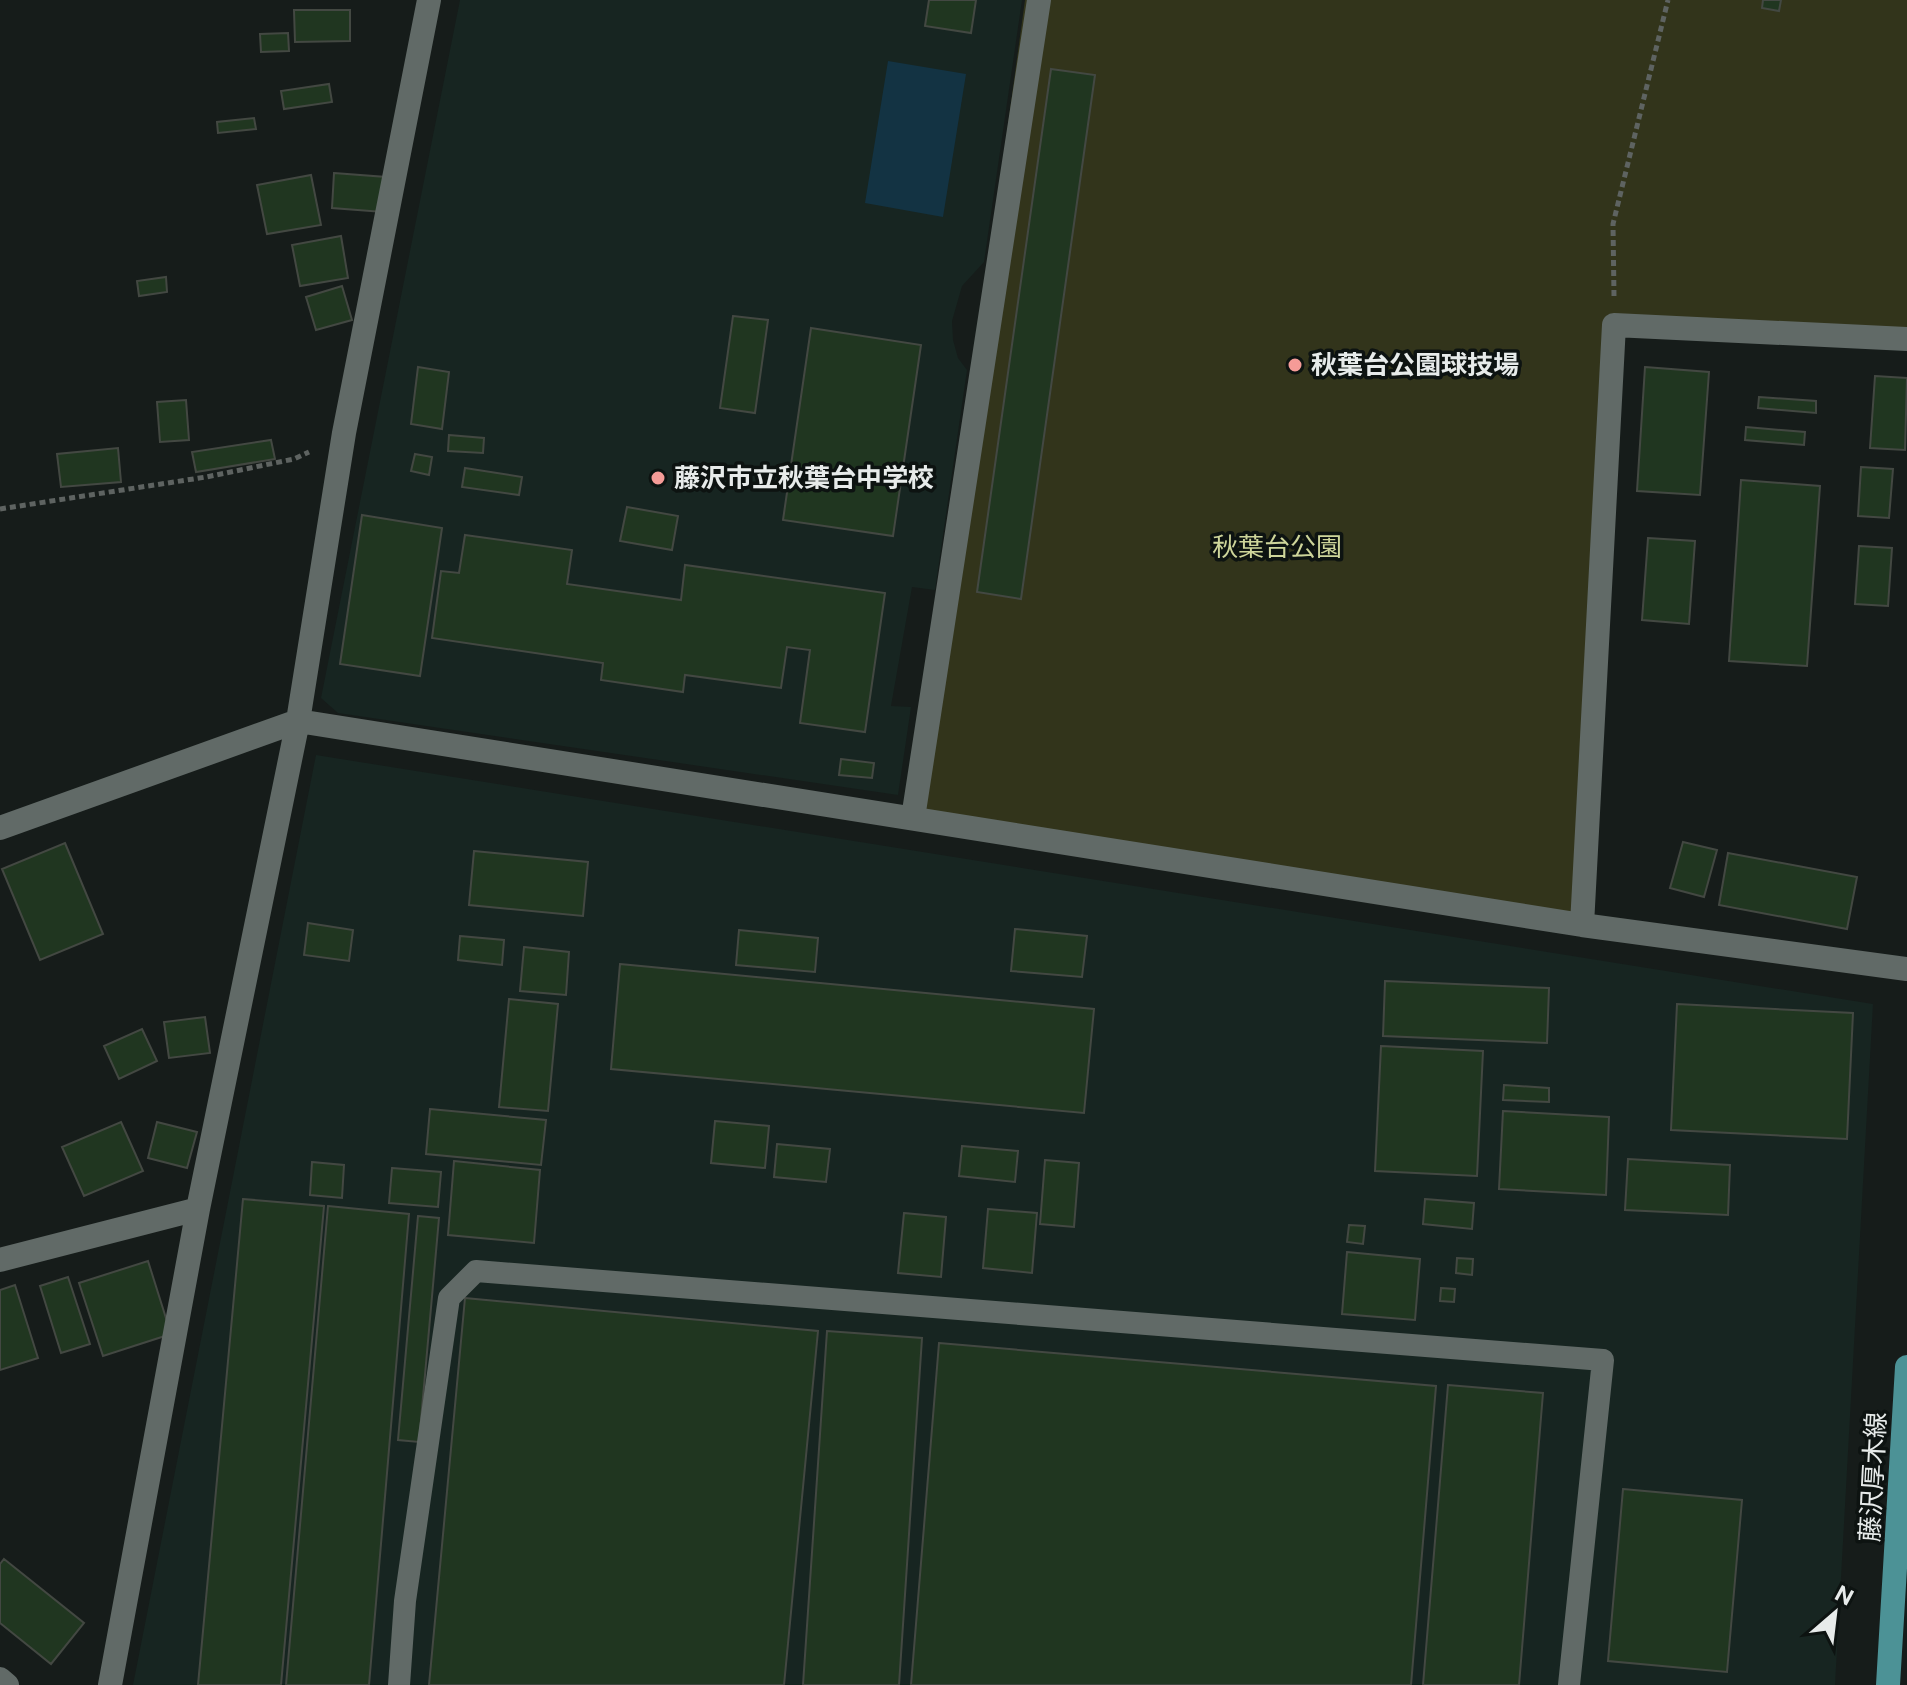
<svg xmlns="http://www.w3.org/2000/svg" width="1907" height="1685" viewBox="0 0 1907 1685" font-family="'Public Sans','Noto Sans JP',sans-serif">
<style>
.built{fill:#172521}
.green{fill:#32341b}
.water{fill:#133343}
.building{fill:#203620;stroke:#434842;stroke-width:2}
.lines{fill:none;stroke-linecap:round;stroke-linejoin:round}
.path{stroke:#5e6361;stroke-width:5;stroke-dasharray:6 4;stroke-linecap:butt}
.service{stroke:#616a67;stroke-width:22}
.minor{stroke:#616a67;stroke-width:24}
.primary{stroke:#4c9296;stroke-width:24}
.poi-dot{fill:#f59b97;stroke:#0d1311;stroke-width:3}
.labels{text-anchor:middle;stroke-width:7;stroke-linejoin:round;paint-order:stroke}
.poi-label{font-size:26px;font-weight:bold;fill:#e7ebea;stroke:#0d1311;text-anchor:start}
.park-label{font-size:26px;fill:#ced59a;stroke:#0d1311}
.street-label{font-size:26px;fill:#e7ebea;stroke:#0d1311}
</style>
<rect width="100%" height="100%" fill="#161c1a"/>
<path class="built" d="M460 0H1022L984 262 962 286 952 321 953 340 958 358 967 370 935 590 912 587 891 706 911 707 898 795 338 713 321 698Z
M316 755 1873 1004 1835 1685H133Z"/>
<path class="green" d="M1025 0H1907V339L1614 325 1582 925 913 818Z"/>
<path class="water" d="M888 61 966 74 943 217 865 203Z"/>
<path class="building" d="M929 0H976L971 33 925 26Z
M1763 0H1781L1779 11 1762 8Z
M294 10H350V41L295 42Z
M288 33 289 51 261 52 260 34Z
M1051 69 1095 75 1021 599 977 592Z
M329 84 332 102 284 109 281 91Z
M254 118 256 129 218 133 217 122Z
M334 173 386 177 383 212 332 208Z
M311 175 321 225 267 234 257 185Z
M341 236 348 278 300 286 292 245Z
M166 277 167 292 139 296 137 281Z
M342 286 352 320 316 330 306 297Z
M733 316 768 320 755 413 720 408Z
M811 328 921 345 893 536 783 520Z
M418 367 449 372 442 429 411 424Z
M1645 367 1709 372 1700 495 1637 491Z
M1875 376 1907 378 1905 450 1870 448Z
M1759 397 1816 401V413L1758 408Z
M186 400 189 440 160 442 157 402Z
M1746 427 1805 432 1804 445 1745 440Z
M449 435 484 438 483 453 448 451Z
M271 440 275 459 196 472 192 452Z
M118 448 121 482 61 487 57 454Z
M415 454 432 457 429 475 411 471Z
M1861 467 1893 469 1889 518 1858 516Z
M465 468 522 477 519 495 462 487Z
M1741 480 1820 486 1807 666 1729 661Z
M627 507 678 516 672 550 620 541Z
M362 515 442 528 420 676 340 664Z
M465 535 572 550 567 584 681 600 685 565 885 593 865 732 800 723 810 650 787 647 781 688 685 675 683 692 601 680 603 663 432 638 441 571 459 573Z
M1648 538 1695 541 1689 624 1642 620Z
M1859 546 1892 548 1888 606 1855 604Z
M841 759 874 763 872 778 839 775Z
M1683 842 1717 850 1704 897 1670 888Z
M65 843 103 934 40 960 2 869Z
M474 851 588 862 583 916 469 905Z
M1728 853 1857 877 1847 929 1719 905Z
M308 923 353 930 349 961 304 955Z
M1015 929 1087 936 1082 977 1011 971Z
M739 930 818 938 815 972 736 965Z
M460 936 504 940 502 965 458 960Z
M524 947 569 952 566 995 520 991Z
M620 964 1094 1009 1084 1113 611 1069Z
M1385 981 1549 988 1547 1043 1383 1036Z
M509 999 558 1004 548 1111 499 1107Z
M1677 1004 1853 1013 1847 1139 1671 1130Z
M205 1017 210 1053 169 1058 164 1022Z
M142 1029 157 1061 119 1079 104 1046Z
M1381 1046 1483 1051 1477 1176 1375 1171Z
M1504 1085 1549 1088V1102L1503 1100Z
M430 1109 546 1120 541 1165 426 1154Z
M1503 1111 1609 1117 1606 1195 1499 1189Z
M715 1121 769 1126 765 1168 711 1163Z
M121 1122 143 1171 84 1196 62 1147Z
M157 1122 197 1132 187 1168 148 1158Z
M777 1144 830 1149 826 1182 774 1177Z
M962 1146 1018 1151 1015 1182 959 1176Z
M1628 1159 1730 1165 1728 1215 1625 1210Z
M1045 1160 1079 1163 1074 1227 1040 1224Z
M454 1161 540 1170 534 1243 448 1235Z
M312 1162 344 1165 342 1198 310 1195Z
M392 1168 441 1172 438 1207 389 1203Z
M243 1199 324 1206 281 1685H198Z
M1425 1199 1474 1203 1472 1229 1423 1224Z
M328 1206 409 1214 369 1685H286Z
M988 1209 1037 1213 1032 1273 983 1268Z
M904 1213 946 1217 941 1277 898 1273Z
M418 1216 439 1218 419 1442 398 1440Z
M1349 1225 1365 1226 1363 1244 1347 1242Z
M1347 1252 1420 1259 1415 1320 1342 1314Z
M1457 1258 1473 1259 1472 1275 1456 1273Z
M148 1261 171 1334 103 1356 79 1283Z
M68 1277 90 1344 61 1353 40 1286Z
M15 1285 38 1358 0 1370V1290Z
M1441 1288 1455 1289 1454 1302 1440 1301Z
M465 1298 818 1331 784 1685H429Z
M827 1331 922 1338 899 1685H803Z
M939 1343 1436 1386 1411 1685H911Z
M1448 1385 1543 1393 1519 1685H1423Z
M1623 1489 1742 1500 1727 1672 1608 1661Z
M4 1559 84 1623 51 1664 0 1623V1564Z"/>
<g class="lines">
<path class="path" d="M1614 296 1613 224 1668 0
M0 509 206 477 294 459 309 452"/>
<path class="service" d="M399 1685 405 1601 449 1298 476 1271 1603 1360 1569 1685"/>
<path class="minor" d="M913 818 1039 0
M0 828 298 721 1582 925 1907 969
M1582 925 1614 325 1907 339
M0 1260 198 1209
M0 1679 7 1685
M110 1685 198 1209 298 721 344 433 429 0"/>
<path class="primary" d="M1888 1685 1907 1367"/>
</g>
<g class="poi-dot">
<circle cx="1295" cy="365" r="8"/>
<circle cx="658" cy="478" r="8"/>
</g>
<g class="labels">
<g class="poi-label">
<text x="1311" y="374">秋葉台公園球技場</text>
<text x="674" y="487">藤沢市立秋葉台中学校</text>
</g>
<g class="park-label">
<text x="1277" y="556">秋葉台公園</text>
</g>
<g class="street-label">
<text transform="translate(1873 1477) rotate(-87)" y="9">藤沢厚木線</text>
</g>
</g>
<g transform="translate(1835 1613) rotate(28)" stroke="#0d1311" stroke-width="6" paint-order="stroke">
<path d="M0-6L14 30L0 20L-14 30Z" fill="#e7ebea"/>
<text y="-12" font-size="22" font-weight="bold" text-anchor="middle" fill="#e7ebea">N</text>
</g>
</svg>
